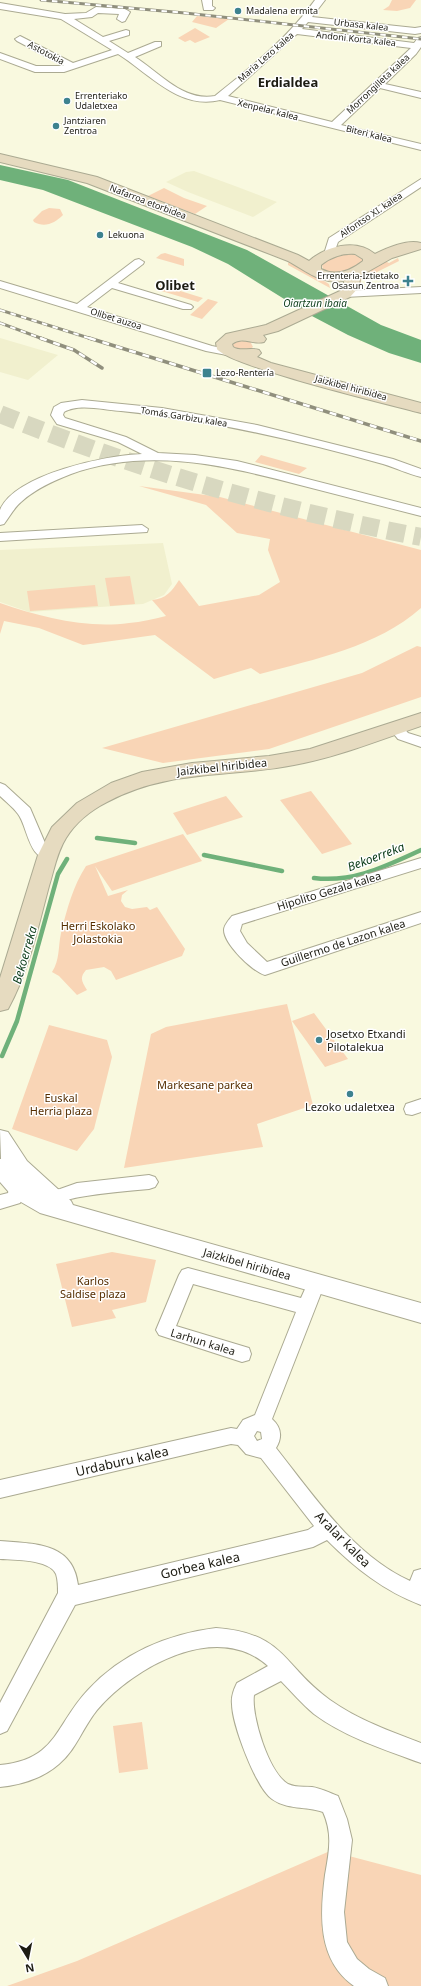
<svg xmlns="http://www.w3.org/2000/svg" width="421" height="1986" viewBox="0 0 421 1986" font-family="'Noto Sans',sans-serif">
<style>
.built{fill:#f1f0ce}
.green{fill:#f9d5b6}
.water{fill:#6fb17a}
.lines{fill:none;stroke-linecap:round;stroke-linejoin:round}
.stream{stroke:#6fb17a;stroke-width:4.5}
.primary-tunnel{stroke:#d8d8c0;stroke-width:18;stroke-dasharray:18 9;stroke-linecap:butt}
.minor-casing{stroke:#abaa92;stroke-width:2}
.tertiary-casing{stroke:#abaa92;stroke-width:2}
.secondary-casing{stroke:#abaa92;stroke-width:2}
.minor{fill:#fff;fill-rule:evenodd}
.tertiary{fill:#fff;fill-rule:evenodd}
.secondary{fill:#e6dbc0;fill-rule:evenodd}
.rail-far1-casing{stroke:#908f7d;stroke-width:3}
.rail-casing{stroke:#908f7d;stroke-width:3.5}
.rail-far1{stroke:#fff;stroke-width:2;stroke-dasharray:5.5;stroke-linecap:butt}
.rail{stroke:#fff;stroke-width:2.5;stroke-dasharray:7;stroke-linecap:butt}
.poi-dot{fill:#3d828f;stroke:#fff;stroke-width:1.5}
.labels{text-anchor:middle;stroke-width:3;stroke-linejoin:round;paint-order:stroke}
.far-poi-label{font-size:9px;fill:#1d1c13;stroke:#fff;text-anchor:start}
.far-street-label{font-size:9px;fill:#1d1c13;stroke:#fff}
.far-water-label{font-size:10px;font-style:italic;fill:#0b3c19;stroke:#fff}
.street-label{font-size:11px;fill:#1d1c13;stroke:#fff}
.park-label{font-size:11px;fill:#562e00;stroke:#fff}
.poi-label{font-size:11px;fill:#1d1c13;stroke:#fff;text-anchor:start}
.water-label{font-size:12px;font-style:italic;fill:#0b3c19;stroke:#fff}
.far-district-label{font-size:13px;font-weight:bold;fill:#1d1c13;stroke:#fff}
.near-street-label{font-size:13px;fill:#1d1c13;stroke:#fff}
</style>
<rect width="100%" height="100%" fill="#f9f9df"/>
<path class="built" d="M194 171 235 186 277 202 253 217 188 192 166 182 186 172Z
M0 338 58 355 28 380 0 372Z
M163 543 172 584 164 595 143 604 29 612 0 602V550Z"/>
<path class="green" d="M392 0H416L410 8 397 11 383 10 389 6Z
M197 16 229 19 216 28 192 22Z
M195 28 210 37 195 43 190 40 185 42 178 38Z
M164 188 184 198 207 206 195 214 148 196Z
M49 208 60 209 63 215C55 223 45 228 34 222L33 220 42 211Z
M165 253 184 259V266L156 258 161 254Z
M350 253 362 258 364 260C358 272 333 278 323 270L322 265C329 258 340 254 350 253Z
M398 258 399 261 361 280V289L356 288 358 276 385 261 389 263Z
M291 261 329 284 330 288 288 265V263Z
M161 285 203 298 198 302 155 289Z
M208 299 218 302 202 319 190 315Z
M240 340 250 341 253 347 249 350 234 349 232 344Z
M261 455 307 468 299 474 255 462Z
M139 486 220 497 421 550V608C377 647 315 659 260 674L251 668 214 679 155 635 83 645 39 628 4 621 0 634V603C40 617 87 629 129 623 141 622 154 619 166 616L152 600C166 599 172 591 179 580L199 606 259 595 280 582 268 550 270 539 237 533 206 505Z
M130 576 135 604 110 606 105 578Z
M95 585 98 606 30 611 27 591Z
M417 646 421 647V697L269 749 163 763 102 748 362 673Z
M311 791 352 844 322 854 280 800Z
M226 796 243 817 187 835 173 813Z
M183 834 202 861 112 891 95 866 108 896 128 890 122 895 121 901 125 907 132 909 147 907 150 910 157 907 185 949 182 956 116 980 111 971 104 967 86 970C79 978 82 982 87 990L77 995 59 976 52 972C60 960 58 947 61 933 67 909 73 886 86 866Z
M287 1004 313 1105 257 1124 263 1147 124 1168 151 1034 166 1027Z
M314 1013 348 1059 325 1067 292 1021Z
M49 1025 107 1040 112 1057 94 1129 77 1151 12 1129Z
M112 1252 156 1260 146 1302 112 1310 116 1318 72 1327 56 1264Z
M142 1722 148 1769 119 1773 113 1726Z
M330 1851 421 1875V1986H7L77 1961Z"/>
<path class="water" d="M0 165 68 180 247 250 381 325 421 340V363L389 353 348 335 310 315 228 264 192 247 43 190 0 180Z"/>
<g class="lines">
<path class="stream" d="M97 838 135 843
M204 855 282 871
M314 878C353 883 386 866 421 850
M2 1056 17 1021 58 874 67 859"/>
<path class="primary-tunnel" d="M0 414C138 470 275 509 421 537"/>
<defs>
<path id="minor" d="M202 0H212V6L215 8 213 10H204Z
M315 0H325L312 17 415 28 421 27V33L415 34 308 22 302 29 414 43 418 38 421 37V47L416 54 385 84 421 92V98L380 88 341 125 421 144V150L220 100C179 110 150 74 118 54L64 72H35L0 59V53L36 66H64L17 41 15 39 20 36 73 63 112 50 61 19 0 9V3L65 14 86 13 96 7 125 9 130 12 125 21 122 22 117 19 119 14 98 13 92 17 74 19 103 37 126 30 129 31V35L109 41 128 53 155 42H161V46L135 57C159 72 183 102 215 96 251 67 288 38 315 0ZM297 34 411 48 332 122 228 96Z
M421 179V187L338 242 333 256H325L324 254 329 238Z
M139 259 144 262 143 264 118 283 191 305 193 307 191 309H183L112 288 87 307 212 346 236 351 238 353 236 355 232 356 206 351 0 288V281L77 304 135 260Z
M421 287V293L345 297 339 294 345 291Z
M82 400 162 408 257 425 393 459 421 469V477C408 474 396 468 383 464 297 440 210 420 121 411 104 410 79 403 64 412L63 415 65 418 126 437 158 453 195 455 237 461 421 508V516C381 506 340 495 300 485 225 465 147 447 71 474 53 481 35 489 21 502 14 508 10 516 4 524L0 525C0 520 0 513 0 510 15 474 107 455 142 454L118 442 57 424 51 415 54 407 61 403Z
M142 525 148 529 147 532 0 541V533Z
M396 723 401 725 408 733 421 737V747L398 739 389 728 391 725Z
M0 783 5 785 30 808 45 843 56 854 53 858C29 864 28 827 18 814 13 807 6 802 0 796Z
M421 858V868L242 924 240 931 247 943 267 962 421 912V923L265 975C252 971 224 944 224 930 224 925 229 920 232 916Z
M421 1099V1112L412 1115 406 1114 404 1109 406 1104Z
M149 1175 155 1177 158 1182 155 1187 149 1189C126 1191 103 1193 80 1197 65 1199 54 1207 38 1202L35 1197 38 1192 60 1189 77 1183Z
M17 1180 23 1182 27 1191 20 1203 0 1209V1195L8 1193 11 1182Z
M188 1268 301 1298 310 1278 316 1276 322 1278 325 1283 272 1419C282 1428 282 1438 276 1448 314 1496 353 1555 410 1581L414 1571 421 1569V1605C384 1591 355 1568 327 1540L313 1547 75 1605 7 1731 0 1734V1703L58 1593C58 1587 58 1580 56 1574 49 1559 14 1560 0 1559V1541C34 1544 73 1542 78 1585L308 1530 314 1526 261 1458 246 1454 238 1445 231 1444 0 1498V1480L231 1428 237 1429 243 1420 255 1415 296 1312 193 1284 176 1326 249 1348 251 1354 249 1360 242 1362 159 1335 156 1330 179 1275 182 1270ZM257 1431 261 1432 262 1439 257 1441 254 1436Z
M216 1628C286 1633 283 1667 330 1700 358 1720 390 1731 421 1743V1763C385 1750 345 1737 314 1714 302 1704 292 1692 281 1681L254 1695C251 1716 269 1773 288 1784 296 1788 303 1786 312 1787 320 1788 330 1793 338 1796L347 1819 352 1840 344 1912 347 1942 357 1959 369 1969 385 1978 388 1986H354C317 1960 320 1914 325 1875 329 1852 333 1834 323 1812 306 1806 287 1810 272 1799 256 1788 232 1724 232 1704 231 1697 234 1689 237 1683L268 1666C217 1620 134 1667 97 1710 83 1727 76 1750 59 1764 43 1778 21 1785 0 1787V1765C57 1760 55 1725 88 1690 121 1654 167 1634 216 1628Z"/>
<path id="tertiary" d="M0 1130 8 1132 27 1161 71 1201 73 1205 421 1303V1323L40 1213 14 1198 0 1182V1159H1Z"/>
<path id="secondary" d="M0 154 97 177 298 255 309 261C326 246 356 238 375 254 387 248 407 239 421 243V249L392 258 360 276 359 287 350 297 278 331 263 335 266 339 264 342C252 345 243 336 232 344L233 347C241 352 249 347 259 350L261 353 257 357 271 363 421 403V413C391 405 229 366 217 349L216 343 226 334 266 325 340 291 344 286V281C321 285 307 271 288 261L87 183 0 162ZM355 254 363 259V261C350 271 336 277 321 269V265C331 257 342 253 355 254Z
M421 713V726C379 740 338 757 294 765 228 778 169 769 107 802 91 810 75 823 66 838 57 852 54 870 49 886 38 927 29 971 8 1009L0 1011V978L38 855 52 827 77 803 111 783 142 772 192 763 269 756 310 749Z"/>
</defs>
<use href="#minor" class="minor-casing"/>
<use href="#tertiary" class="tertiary-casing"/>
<use href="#secondary" class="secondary-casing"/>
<use href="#minor" class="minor"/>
<use href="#tertiary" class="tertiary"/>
<use href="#secondary" class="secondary"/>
<defs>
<path id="rail-far1" d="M41 0 185 13 421 39
M0 310 92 339
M0 323 43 339"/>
<path id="rail" d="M40 338 74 350 102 368
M89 338 421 441"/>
</defs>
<use href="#rail-far1" class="rail-far1-casing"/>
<use href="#rail" class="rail-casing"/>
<use href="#rail-far1" class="rail-far1"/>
<use href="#rail" class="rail"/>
</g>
<g class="poi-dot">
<circle cx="238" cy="11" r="4"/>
<circle cx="67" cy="101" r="4"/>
<circle cx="56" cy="126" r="4"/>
<circle cx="100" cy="235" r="4"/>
<path d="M406 275h4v4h4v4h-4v4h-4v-4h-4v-4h4z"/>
<rect x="202" y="368" width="10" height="10" rx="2"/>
<circle cx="319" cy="1040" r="4"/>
<circle cx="350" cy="1094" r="4"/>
</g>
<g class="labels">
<g class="far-poi-label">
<text x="246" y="14">Madalena ermita</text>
<text x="75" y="99">Errenteriako<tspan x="75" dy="10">Udaletxea</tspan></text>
<text x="64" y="124">Jantziaren<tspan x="64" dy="10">Zentroa</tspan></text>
<text x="108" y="238">Lekuona</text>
<text x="399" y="279" text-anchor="end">Errenteria-Iztietako<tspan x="399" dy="10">Osasun Zentroa</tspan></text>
<text x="216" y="376">Lezo-Rentería</text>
</g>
<g class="far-street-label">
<text transform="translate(361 25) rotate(6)" y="3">Urbasa kalea</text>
<text transform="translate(356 39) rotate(6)" y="3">Andoni Korta kalea</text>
<text transform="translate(46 53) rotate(28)" y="3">Astotokia</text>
<text transform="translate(266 57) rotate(-41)" y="3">Maria Lezo kalea</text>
<text transform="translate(378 84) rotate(-43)" y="3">Morrongilleta kalea</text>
<text transform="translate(268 110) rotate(14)" y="3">Xenpelar kalea</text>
<text transform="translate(369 134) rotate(14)" y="3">Biteri kalea</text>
<text transform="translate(148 202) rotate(21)" y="3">Nafarroa etorbidea</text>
<text transform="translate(371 215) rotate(-34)" y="3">Alfontso XI. kalea</text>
<text transform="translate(116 319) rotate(17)" y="3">Olibet auzoa</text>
<text transform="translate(351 388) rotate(15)" y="3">Jaizkibel hiribidea</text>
<text transform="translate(184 417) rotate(9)" y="3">Tomás Garbizu kalea</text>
</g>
<g class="far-water-label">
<text x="315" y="307">Oiartzun ibaia</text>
</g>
<g class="street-label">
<text transform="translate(222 767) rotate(-6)" y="4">Jaizkibel hiribidea</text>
<text transform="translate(329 891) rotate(-17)" y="4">Hipolito Gezala kalea</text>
<text transform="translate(343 943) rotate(-18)" y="4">Guillermo de Lazon kalea</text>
<text transform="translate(247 1264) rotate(16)" y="4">Jaizkibel hiribidea</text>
<text transform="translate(203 1342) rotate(17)" y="4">Larhun kalea</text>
</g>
<g class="park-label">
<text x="98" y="930">Herri Eskolako<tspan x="98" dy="13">Jolastokia</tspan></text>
<text x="205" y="1089">Markesane parkea</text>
<text x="61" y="1102">Euskal<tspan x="61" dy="13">Herria plaza</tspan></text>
<text x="93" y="1285">Karlos<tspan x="93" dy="13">Saldise plaza</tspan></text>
</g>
<g class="poi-label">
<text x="327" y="1038">Josetxo Etxandi<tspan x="327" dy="13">Pilotalekua</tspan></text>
<text x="350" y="1111" text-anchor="middle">Lezoko udaletxea</text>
</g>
<g class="water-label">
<text transform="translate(376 857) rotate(-21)" y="4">Bekoerreka</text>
<text transform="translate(25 955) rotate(-74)" y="4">Bekoerreka</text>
</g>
<g class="far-district-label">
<text x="288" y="87">Erdialdea</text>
<text x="175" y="290">Olibet</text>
</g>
<g class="near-street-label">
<text transform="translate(122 1461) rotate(-13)" y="5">Urdaburu kalea</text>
<text transform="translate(343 1539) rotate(45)" y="5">Aralar kalea</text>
<text transform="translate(200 1565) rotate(-13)" y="5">Gorbea kalea</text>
</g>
</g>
<g transform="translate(28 1958) rotate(170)" stroke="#ffffff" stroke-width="3" paint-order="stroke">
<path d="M0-3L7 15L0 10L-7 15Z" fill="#1d1c13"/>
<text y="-6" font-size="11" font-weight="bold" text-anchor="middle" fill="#1d1c13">N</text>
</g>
</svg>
